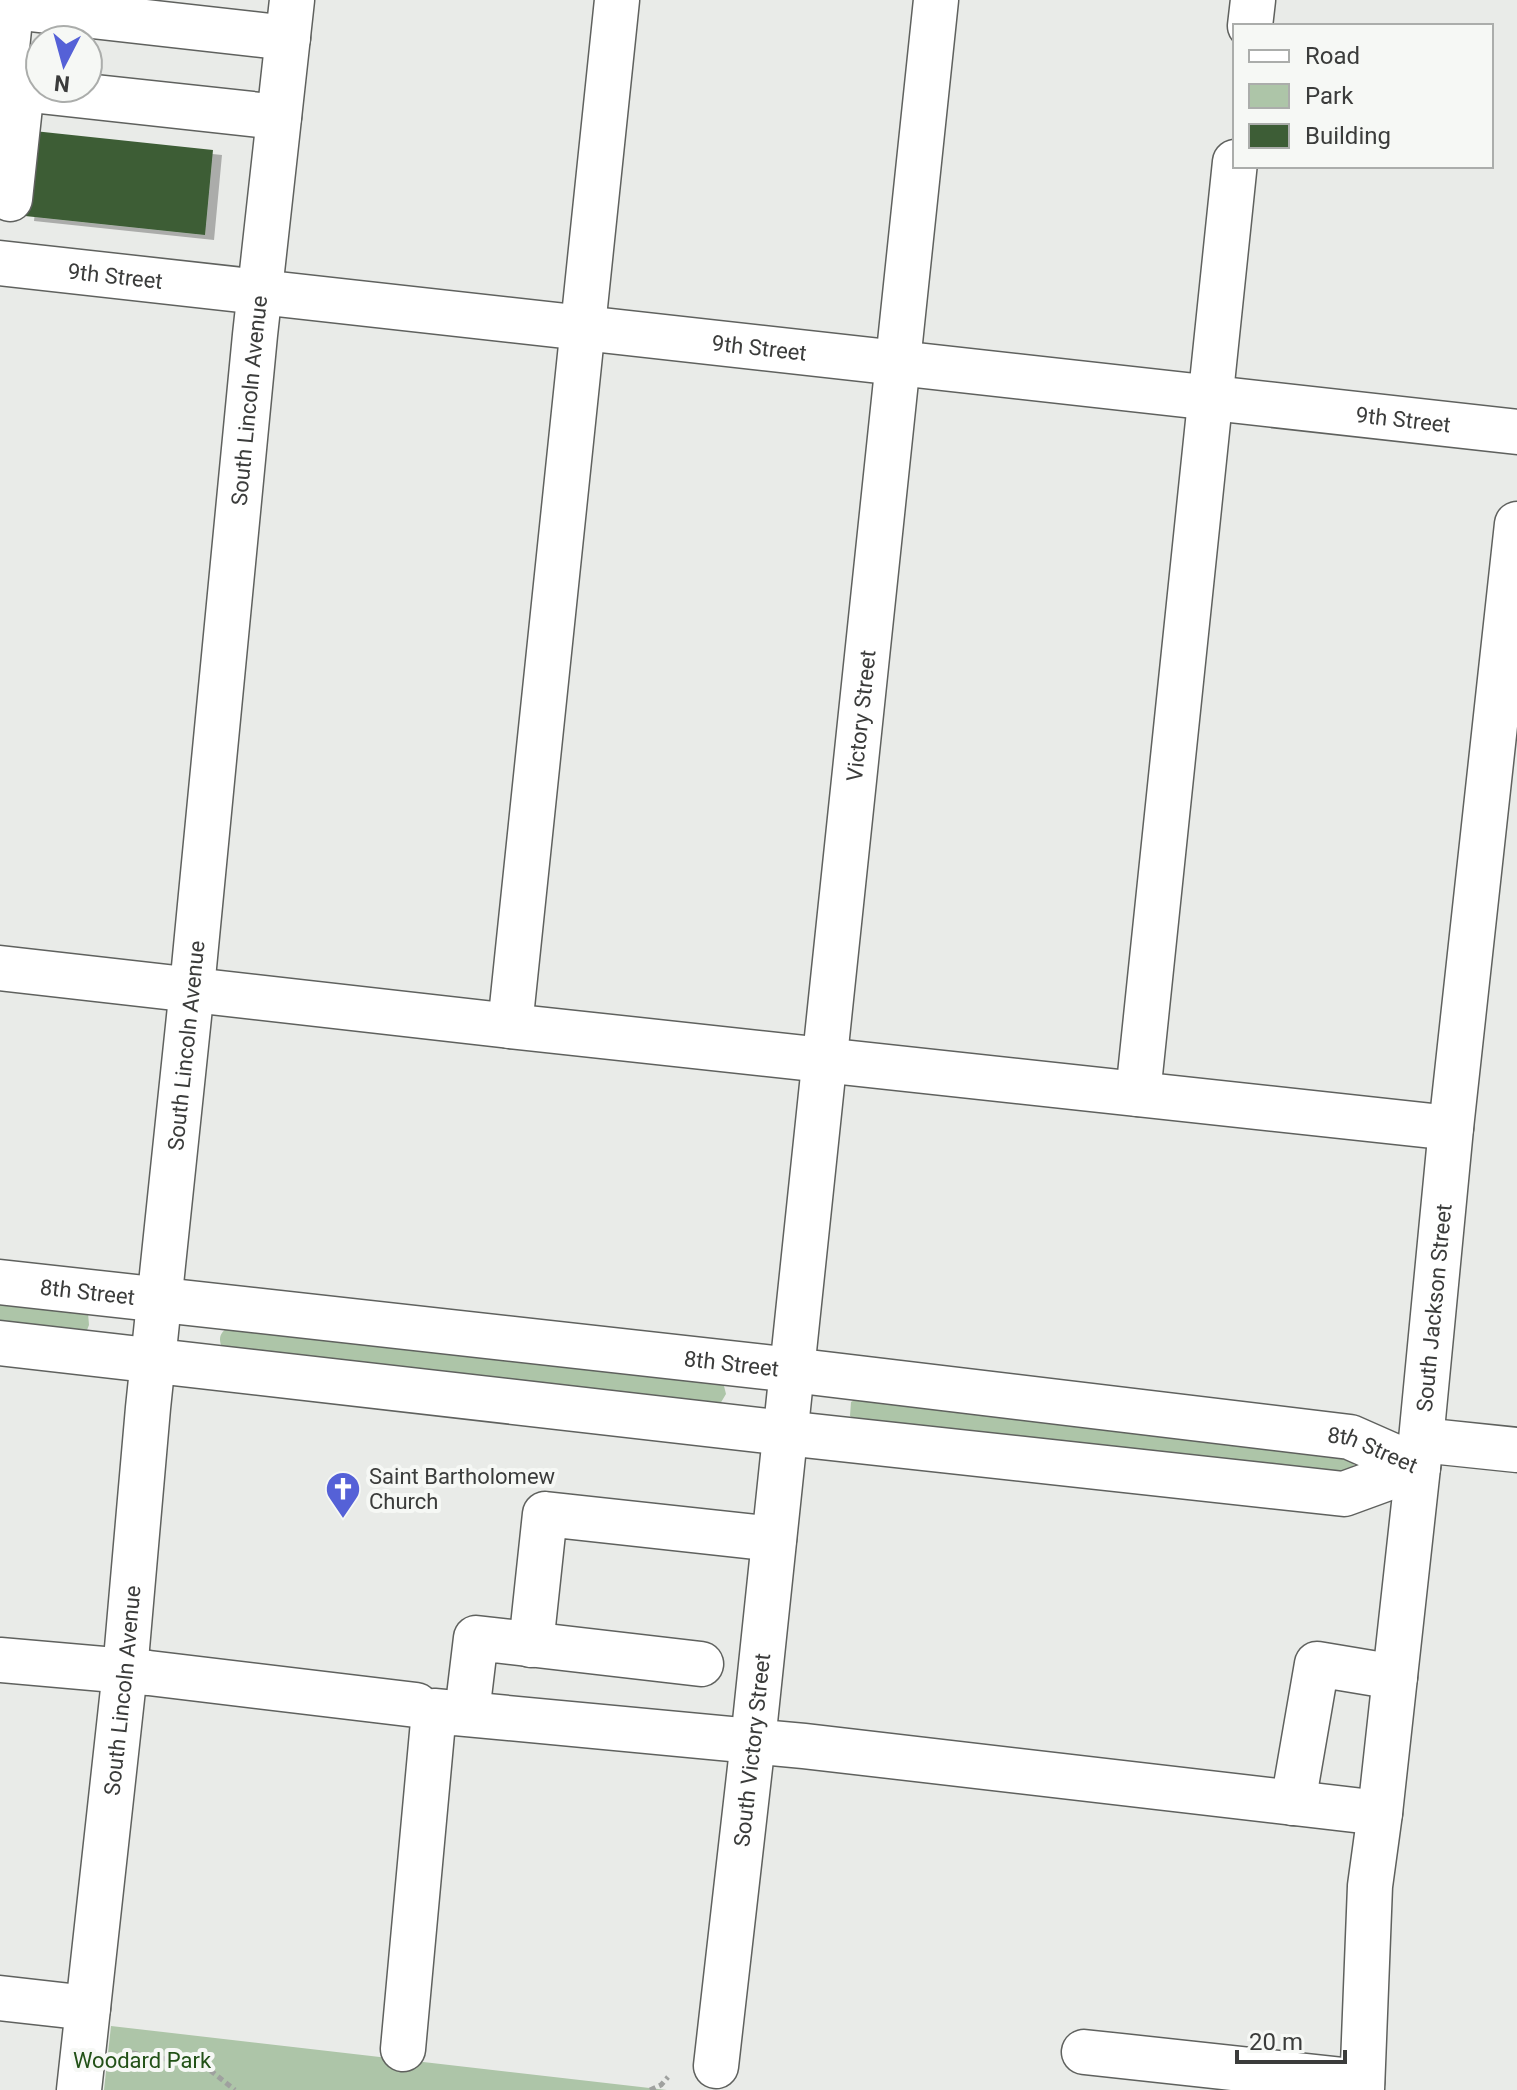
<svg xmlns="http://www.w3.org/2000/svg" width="1517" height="2090" viewBox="0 0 1517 2090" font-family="Roboto,sans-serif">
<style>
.green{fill:#adc5a8}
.building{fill:#3d5d36;filter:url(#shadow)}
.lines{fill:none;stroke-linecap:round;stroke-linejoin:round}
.minor-casing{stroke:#5f615e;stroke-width:47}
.path{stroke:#9fa19f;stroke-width:5;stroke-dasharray:6 4;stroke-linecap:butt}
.minor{stroke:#fff;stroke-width:44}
.labels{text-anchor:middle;stroke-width:8;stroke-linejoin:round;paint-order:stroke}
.street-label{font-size:22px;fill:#3b3c3b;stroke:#f6f8f5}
.poi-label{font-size:22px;fill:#3b3c3b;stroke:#f6f8f5;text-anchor:start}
.park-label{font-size:22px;fill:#225117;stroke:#f6f8f5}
</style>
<defs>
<filter id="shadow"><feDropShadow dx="9" dy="5" stdDeviation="0" flood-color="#0004"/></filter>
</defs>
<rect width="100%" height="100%" fill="#e9ebe8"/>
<path class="green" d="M0 1303 88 1313 89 1325 87 1330 82 1333 0 1325Z
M228 1328 720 1383 724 1386 726 1394 720 1404 222 1347C218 1339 220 1332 228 1328Z
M858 1398 1354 1459C1354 1465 1354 1470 1349 1474L857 1421 850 1416 851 1402Z
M111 2026 667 2090H104Z"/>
<path class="building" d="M34 131 213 150 205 235 25 216Z"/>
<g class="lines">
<defs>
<g id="minor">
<path d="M12 0 3 87 279 117"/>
<path d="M12 7 288 38"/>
<path d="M1250 26 1253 0"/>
<path d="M10 199 22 88"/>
<path id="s1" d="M0 263 1517 432"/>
<path d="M0 968 510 1026 1451 1128"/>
<path d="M510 1026 617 0"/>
<path d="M1138 1094 1235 162"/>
<path id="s2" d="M0 1282 792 1370 1350 1437 1418 1467"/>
<path d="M0 1343 785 1433 1344 1494 1418 1467"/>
<path d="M1421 1440 1517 1450"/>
<path d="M531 1645 545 1514 774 1539"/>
<path d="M0 1660 149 1673 416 1705"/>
<path d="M467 1713 476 1638 701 1664"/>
<path d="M1293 1803 1317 1664 1395 1677"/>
<path d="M0 1998 88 2008"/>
<path d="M403 2049 434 1711 804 1746 1380 1813"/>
<path d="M1084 2052 1362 2082"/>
<path id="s3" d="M716 2066 753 1741 936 0"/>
<path id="s4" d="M79 2090 125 1671 148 1408 192 988 255 335 292 0"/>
<path id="s5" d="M1362 2090 1370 1886 1380 1813 1421 1440 1451 1128 1517 524"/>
</g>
</defs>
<use href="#minor" class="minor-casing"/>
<path class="path" d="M132 2053 166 2059 211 2071 235 2090
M650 2090 661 2085 668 2077"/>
<use href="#minor" class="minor"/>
</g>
<defs>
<symbol id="church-pin" viewBox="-11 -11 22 30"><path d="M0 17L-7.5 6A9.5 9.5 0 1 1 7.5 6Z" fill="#5561d7" stroke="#f6f8f5"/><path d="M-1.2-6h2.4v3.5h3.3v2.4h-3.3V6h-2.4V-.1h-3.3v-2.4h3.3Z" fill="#fff"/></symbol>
</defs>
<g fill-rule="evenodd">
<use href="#church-pin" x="323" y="1469" width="40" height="54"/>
</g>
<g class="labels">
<g class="street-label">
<text dy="8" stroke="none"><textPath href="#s1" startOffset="116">9th Street</textPath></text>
<text dy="8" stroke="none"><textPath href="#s1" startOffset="764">9th Street</textPath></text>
<text dy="8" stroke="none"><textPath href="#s4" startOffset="1698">South Lincoln Avenue</textPath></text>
<text dy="8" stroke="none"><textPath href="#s1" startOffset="1412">9th Street</textPath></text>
<text dy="8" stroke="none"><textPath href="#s3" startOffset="1358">Victory Street</textPath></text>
<text dy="8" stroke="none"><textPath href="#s4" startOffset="1050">South Lincoln Avenue</textPath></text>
<text dy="8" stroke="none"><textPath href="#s2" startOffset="88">8th Street</textPath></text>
<text dy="8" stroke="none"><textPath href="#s5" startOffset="786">South Jackson Street</textPath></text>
<text dy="8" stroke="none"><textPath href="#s2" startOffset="736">8th Street</textPath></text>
<text dy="8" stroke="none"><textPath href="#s2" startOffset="1384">8th Street</textPath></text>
<text dy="8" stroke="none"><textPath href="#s4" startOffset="402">South Lincoln Avenue</textPath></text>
<text dy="8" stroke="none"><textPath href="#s3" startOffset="318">South Victory Street</textPath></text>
</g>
<g class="poi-label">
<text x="369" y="1484">Saint Bartholomew<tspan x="369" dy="25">Church</tspan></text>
</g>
<g class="park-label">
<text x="142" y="2068">Woodard Park</text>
</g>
</g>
<rect x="1233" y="24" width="260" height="144" fill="#f6f8f5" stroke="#abadab" stroke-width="2"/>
<rect x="1249" y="50" width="40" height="12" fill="#ffffff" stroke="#abadab" stroke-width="2"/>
<text x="1305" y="64" font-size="24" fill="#3b3c3b">Road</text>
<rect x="1249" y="84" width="40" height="24" fill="#adc5a8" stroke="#abadab" stroke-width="2"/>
<text x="1305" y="104" font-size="24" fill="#3b3c3b">Park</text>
<rect x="1249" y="124" width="40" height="24" fill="#3d5d36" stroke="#abadab" stroke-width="2"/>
<text x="1305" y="144" font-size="24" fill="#3b3c3b">Building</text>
<g transform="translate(64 64) rotate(186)"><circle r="38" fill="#f6f8f5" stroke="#abadab" stroke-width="2"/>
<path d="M0-6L14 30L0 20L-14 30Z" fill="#5561d7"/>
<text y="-12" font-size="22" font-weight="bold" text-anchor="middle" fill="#3b3c3b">N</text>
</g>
<path d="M1237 2050v12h108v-12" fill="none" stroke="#3b3c3b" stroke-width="4"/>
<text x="1249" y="2050" font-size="24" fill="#3b3c3b" stroke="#f6f8f5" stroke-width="6" paint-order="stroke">20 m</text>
</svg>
